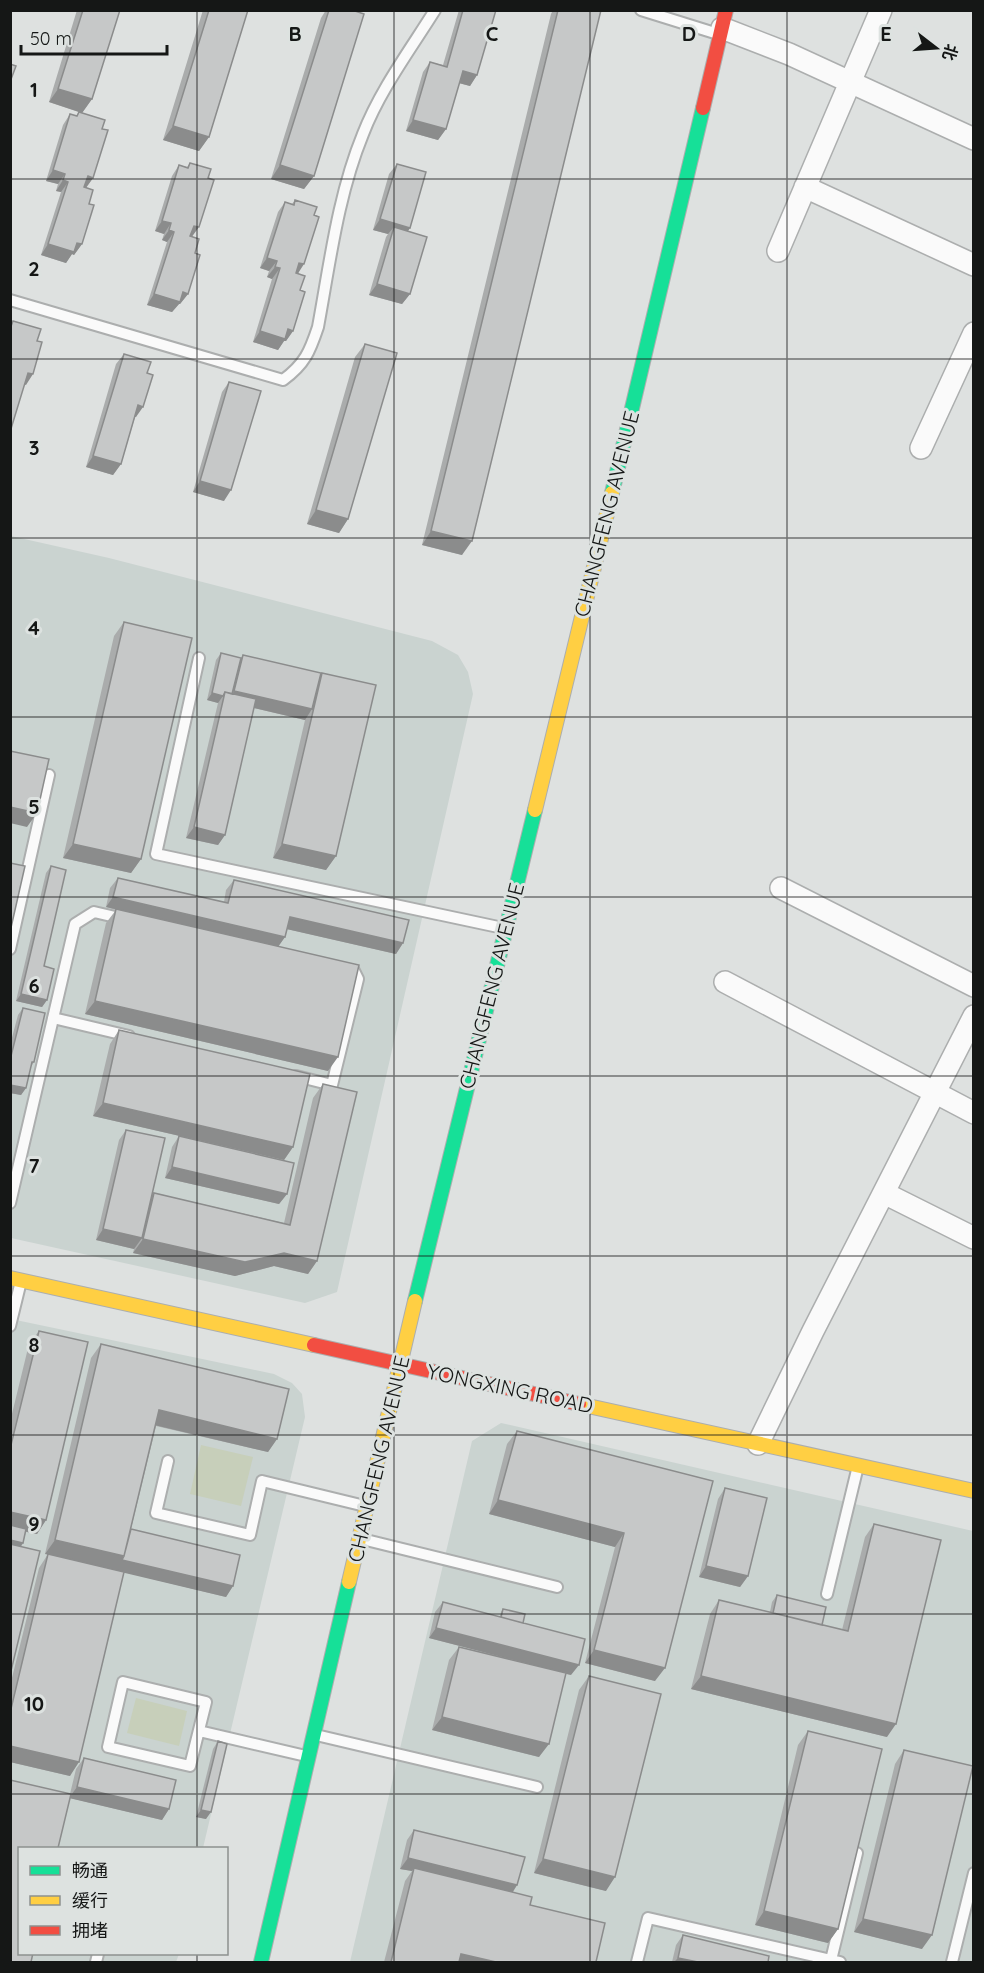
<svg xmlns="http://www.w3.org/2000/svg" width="984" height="1973" viewBox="0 0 984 1973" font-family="Quicksand,'Noto Sans SC',sans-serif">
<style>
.built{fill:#cad3d0}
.green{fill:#c7cfba}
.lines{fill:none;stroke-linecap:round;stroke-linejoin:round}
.lane-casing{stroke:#acaeae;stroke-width:14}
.street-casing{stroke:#acaeae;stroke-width:24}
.fast-casing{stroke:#acaeae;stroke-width:16}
.slow-casing{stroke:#acaeae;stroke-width:16}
.jam-casing{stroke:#acaeae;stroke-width:16}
.lane{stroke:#fafafa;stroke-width:10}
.street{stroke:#fafafa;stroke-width:21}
.fast{stroke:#16e098;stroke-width:14}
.slow{stroke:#ffcf43;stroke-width:14}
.jam{stroke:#f24e42;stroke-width:14}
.wall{fill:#aaacac}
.shaded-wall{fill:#8b8c8c}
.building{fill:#c6c8c8;stroke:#8b8c8c;stroke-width:1.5}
.grid{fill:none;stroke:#151716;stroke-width:1.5;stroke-opacity:0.55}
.labels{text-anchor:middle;stroke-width:6;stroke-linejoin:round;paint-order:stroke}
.street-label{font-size:21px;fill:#151716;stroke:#dde2e0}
.grid-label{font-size:20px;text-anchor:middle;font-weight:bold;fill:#151716;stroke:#dde2e0;stroke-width:6;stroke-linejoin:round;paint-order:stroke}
</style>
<rect width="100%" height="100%" fill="#dee1e0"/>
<path class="built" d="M11 536 109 558 432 641 458 655 468 672 473 694 337 1292 305 1303 11 1238Z
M11 1319 274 1374 292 1383 302 1394 305 1417 203 1848H20V1954H179L176 1962H11Z
M501 1423 973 1531V1962H350L472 1441Z"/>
<path class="green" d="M201 1445 253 1457 241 1506 190 1494Z
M136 1698 187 1711 179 1746 127 1733Z"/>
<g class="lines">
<defs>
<path id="lane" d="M641 10 718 34
M10 300 283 380C305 364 310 351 318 327 330 262 338 195 363 134 380 90 410 50 435 10
M199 658 156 854 503 928
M10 949 49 775
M53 1018 129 1036
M296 1076 332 1085 358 979 354 971 347 970
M10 1203 75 924 94 912 124 919
M10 1326 21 1281
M168 1461 156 1513 250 1535 262 1481 365 1506
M362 1539 557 1587
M827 1594 858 1466
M123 1682 206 1702 190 1766 108 1747Z
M199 1731 306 1756
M316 1735 537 1787
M831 1960 857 1853
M96 1962 98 1954
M637 1962 648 1918 840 1962
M952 1962 974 1873"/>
<path id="street" d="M722 28 789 54 974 139
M805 187 974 265
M778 251 881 10
M921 448 974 333
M781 888 974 986
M725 982 974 1113
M884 1193 974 1238
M758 1444 813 1331 974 1016"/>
<path id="fast" d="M612 493 703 108
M415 1301 535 810
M261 1962 349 1582"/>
<path id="slow" d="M535 810 612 493
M10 1278 314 1345
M579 1404 974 1491
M349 1582 415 1301"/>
<path id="jam" d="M703 108 726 10
M314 1345 579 1404"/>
</defs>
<use href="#lane" class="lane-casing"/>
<use href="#street" class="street-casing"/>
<use href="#fast" class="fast-casing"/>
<use href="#slow" class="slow-casing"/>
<use href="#jam" class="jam-casing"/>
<use href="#lane" class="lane"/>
<use href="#street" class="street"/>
<use href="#fast" class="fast"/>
<use href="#slow" class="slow"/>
<use href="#jam" class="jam"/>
</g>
<path class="wall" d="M77 10H120L92 99 82 113 102 129 93 178 86 188 89 204 82 244 74 255 72 254 66 263 41 255 61 192 56 191 58 184 46 181 63 125 70 114 76 116 79 112 49 102Z
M203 10H248L209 137 199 151 163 140Z
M326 10H352L314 176 304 189 271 179 321 18Z
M459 10H496L477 75 470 86 459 83 446 129 438 140 406 131 423 72 430 62 443 65Z
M553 10H601L462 555 422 545 551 14Z
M190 163 192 237 195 253 188 294 180 304H179L172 312 147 305 167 242 162 240 164 234 155 231 172 176 179 165 187 167Z
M397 164 410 228 408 231 410 294 402 304 369 295 386 237 388 234 373 230 389 174Z
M295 200 314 215 298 274 300 290 293 331 286 341H284L278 350 253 342 272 279 267 277 269 271 260 268 278 212 285 202 292 204Z
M365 344 348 519 339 533 307 524 355 357Z
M124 354 147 373 136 417H135L121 464 113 475 86 467 116 364Z
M229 382 224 501 193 492 222 392Z
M124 622 141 859 131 873 63 858 114 636Z
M221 653 241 658 243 655 320 675 322 673 336 856 326 870 273 858 305 720 254 708 225 835 218 845 186 838 218 703 207 700 216 660Z
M51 866 44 966 47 1000 42 1007 16 1001 46 873Z
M118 878 224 902 226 890 234 880 403 943 396 954 287 929 285 937 278 946 328 1071 85 1014 106 923 116 910 106 907 110 888Z
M23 1008 34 1062 30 1068 26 1088 21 1095 10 1093V1045L18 1015Z
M119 1030 293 1147 284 1160 93 1116 110 1044Z
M323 1084 317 1261 308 1274 274 1266 235 1276 133 1253 134 1249 96 1240 119 1140 126 1130 151 1197 154 1193 284 1223 313 1098Z
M179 1136 287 1194 279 1204 165 1178 172 1147Z
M39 1331 46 1520 37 1534 26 1532 23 1543 21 1547 10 1675V1422L29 1344Z
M101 1344 277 1439 268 1452 156 1426 131 1529 233 1586 226 1597 124 1572 70 1776 10 1762V1686L39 1568 48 1554H45L91 1358Z
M517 1431 713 1481 655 1681 585 1663 615 1547 489 1514 507 1444Z
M725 1488 748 1576 740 1587 699 1577 718 1499Z
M874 1524 887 1737 691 1689 710 1614 719 1600 770 1612 772 1602 777 1595 822 1625 842 1630 865 1537Z
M443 1602 500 1617 501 1612 503 1609 523 1623 571 1675 566 1674 539 1757 432 1730 449 1660 459 1647 499 1656 429 1638 435 1612Z
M589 1676 606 1891 534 1873 579 1690Z
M808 1731 838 1929 828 1943 755 1925 798 1745Z
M218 1741 206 1819 196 1817 213 1749Z
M904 1750 922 1949 854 1932 895 1764Z
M84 1758 169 1809 162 1820 70 1798V1794L76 1769Z
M414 1830 517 1885 513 1892 530 1905 596 1962H384L405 1881 412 1871 400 1869 407 1840Z
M683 1935 768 1962H672L676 1945Z"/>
<path class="shaded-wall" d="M463 71 477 75 470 86 455 82Z
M58 89 92 99 82 113 49 102Z
M413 120 446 129 438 140 406 131Z
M173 126 209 137 199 151 163 140Z
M280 165 314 176 304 189 271 179Z
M53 170 65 174 58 184 46 181Z
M88 176 93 178 85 189 80 187Z
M63 180 68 182 61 192 56 191Z
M380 219 410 228 403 238 394 227 388 234 373 230Z
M162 221 171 223 164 234 155 231Z
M194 226 199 227 191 238 186 236Z
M169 230 174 232 167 242 162 240Z
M77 243 82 244 74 255 72 254 66 263 41 255 48 244Z
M267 258 277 261 269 271 260 268Z
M299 263 304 264 297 275 291 273Z
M275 267 280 268 272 279 267 277Z
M377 284 410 294 402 304 369 295Z
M183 292 188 294 180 304H179L172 312 147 305 154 294Z
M288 329 293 331 286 341H284L278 350 253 342 260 331Z
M28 373 33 374 26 385 20 383Z
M138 405 143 407 136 417 131 416Z
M93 456 121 464 113 475 86 467Z
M200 481 231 490 224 501 193 492Z
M316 510 348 519 339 533 307 524Z
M431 531 472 541 462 555 422 545Z
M234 691 312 709 305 720 228 702Z
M212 693 223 696 218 703 207 700Z
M10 807 37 813 27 827 10 823Z
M194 827 225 835 218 845 186 838Z
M73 844 141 859 131 873 63 858Z
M282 844 336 856 326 870 273 858Z
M113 897 285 937 278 947 106 907Z
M290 917 403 943 396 954 282 928Z
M21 994 47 1000 42 1007 16 1001Z
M95 1001 338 1057 328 1071 85 1014Z
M10 1085 26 1088 21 1095 10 1093Z
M103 1103 293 1147 284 1160 93 1116Z
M172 1167 287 1194 279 1204 165 1178Z
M103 1229 142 1238 134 1249 96 1240Z
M143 1239 284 1253 317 1261 308 1274 274 1266 235 1276 133 1253Z
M159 1410 277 1439 268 1452 150 1424Z
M498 1500 624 1533 615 1547 489 1514Z
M10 1512 46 1520 37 1534 10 1528Z
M10 1540 23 1543 18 1550 10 1548Z
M55 1540 124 1556 233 1586 226 1597 45 1554Z
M706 1566 748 1576 740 1587 699 1577Z
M436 1628 579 1665 571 1675 429 1638Z
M594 1650 665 1668 655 1681 585 1663Z
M701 1676 896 1724 887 1737 691 1689Z
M442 1717 549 1744 539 1757 432 1730Z
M10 1746 79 1762 70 1776 10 1762Z
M77 1787 169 1809 162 1820 69 1798Z
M201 1810 211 1812 206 1819 196 1817Z
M408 1858 517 1885 510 1896 414 1868 412 1871 400 1869Z
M543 1859 615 1877 606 1891 534 1873Z
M764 1911 838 1929 828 1943 755 1925Z
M863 1919 932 1935 922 1949 854 1932Z
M461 1954 496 1962H455Z
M678 1958 698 1962H674Z"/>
<path class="building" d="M83 10H120L92 99 58 89Z
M209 10H248L209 137 173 126Z
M329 10H352L364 14 314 176 280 165Z
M463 10H496L477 75 463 71 446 129 413 120 430 62 447 67Z
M558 10H601L472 541 431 531Z
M10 64 16 66 10 82Z
M79 112 105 120 102 129 108 130 93 178 88 176 84 187 93 190 89 204 94 205 82 244 77 243 74 252 48 244 68 182 63 180 65 174 53 170 70 114 77 116Z
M190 163 211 169 208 178 214 180 199 227 194 226 190 236 199 239 195 253 200 255 188 294 183 292 180 302 154 294 174 232 169 230 171 223 162 221 179 165 188 168Z
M397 164 426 172 410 228 380 219Z
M295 200 317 207 314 215 319 217 304 264 299 263 296 273 305 276 300 290 305 292 293 331 288 329 285 339 260 331 280 268 275 267 277 261 267 258 285 202 294 205Z
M394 227 427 237 410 294 377 284Z
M13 321 41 329 37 341 42 342 33 374 28 373 10 432V329Z
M365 344 397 353 348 519 316 510Z
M124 354 151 362 147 373 153 375 143 407 138 405 121 464 93 456Z
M229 382 261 391 231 490 200 481Z
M124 622 192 638 141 859 73 844Z
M221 653 241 658 232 694 225 692 223 696 212 693Z
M243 655 321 673 312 709 234 691Z
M322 673 376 685 336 856 282 844Z
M225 692 256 699 225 835 194 827Z
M10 751 49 759 37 813 10 807Z
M10 863 25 866 10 932Z
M51 866 66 870 44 966 54 969 47 1000 21 994Z
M118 878 228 903 234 880 409 920 403 943 290 917 285 937 113 897Z
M116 909 359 965 338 1057 95 1001Z
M23 1008 45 1013 34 1062H32L26 1088 10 1085V1060Z
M119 1030 310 1074 293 1147 103 1103Z
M323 1084 357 1092 317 1261 284 1253 245 1262 143 1239 154 1193 290 1225Z
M126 1130 165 1138 142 1238 103 1229Z
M179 1136 294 1163 287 1194 172 1167Z
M39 1331 88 1342 46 1520 10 1512V1449Z
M101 1344 289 1389 277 1439 159 1410 124 1556 55 1540Z
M517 1431 713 1481 665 1668 594 1650 624 1533 498 1500Z
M725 1488 767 1498 748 1576 706 1566Z
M874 1524 941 1540 896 1724 701 1676 719 1600 848 1631Z
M10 1525 26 1529 23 1543 10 1540Z
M131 1529 240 1555 233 1586 122 1560 124 1556Z
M10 1544 40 1551 10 1675Z
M48 1554 124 1572 79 1762 10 1746V1713Z
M777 1595 826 1607 822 1625 773 1613Z
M443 1602 585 1639 579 1665 436 1628Z
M503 1609 525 1614 523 1623 501 1617Z
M459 1647 566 1673 549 1744 442 1717Z
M589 1676 661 1694 615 1877 543 1859Z
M808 1731 882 1749 838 1929 764 1911Z
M218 1741 227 1744 211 1812 201 1810Z
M904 1750 973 1766 932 1935 863 1919Z
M84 1758 176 1780 169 1809 77 1787Z
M10 1780 71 1794 58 1848H20V1953H33L31 1962H10Z
M414 1830 525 1857 517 1885 408 1858Z
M414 1868 532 1897 530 1905 605 1923 596 1962H496L461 1954 459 1962H391Z
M683 1935 769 1956 768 1962H698L678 1958Z"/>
<path class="grid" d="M197 10V1848M394 10V1962M590 10V1962M787 10V1962M10 179H974M10 359H974M10 538H974M10 717H974M10 897H974M10 1076H974M10 1256H974M10 1435H974M10 1614H974M10 1794H974M197 1954V1962"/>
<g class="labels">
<g class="street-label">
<text transform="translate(607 514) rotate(-76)" y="7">CHANGFENG AVENUE</text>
<text transform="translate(492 986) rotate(-76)" y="7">CHANGFENG AVENUE</text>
<text transform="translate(510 1389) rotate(12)" y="7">YONGXING ROAD</text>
<text transform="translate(379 1459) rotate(-77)" y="7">CHANGFENG AVENUE</text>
</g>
</g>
<g class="grid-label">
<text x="295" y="41">B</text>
<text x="492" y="41">C</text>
<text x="689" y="41">D</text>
<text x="886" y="41">E</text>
<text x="34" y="97">1</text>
<text x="34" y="276">2</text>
<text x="34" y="455">3</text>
<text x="34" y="635">4</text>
<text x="34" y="814">5</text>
<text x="34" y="993">6</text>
<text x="34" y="1173">7</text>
<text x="34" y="1352">8</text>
<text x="34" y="1531">9</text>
<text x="34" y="1711">10</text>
</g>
<rect width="984" height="1973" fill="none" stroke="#151716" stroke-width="24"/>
<rect x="18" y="1847" width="210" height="108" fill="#dde2e0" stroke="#8d918f" stroke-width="1.5"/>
<rect x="30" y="1866" width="30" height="9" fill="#16e098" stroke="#8d918f" stroke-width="1.5"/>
<text x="72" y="1877" font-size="18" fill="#151716">畅通</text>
<rect x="30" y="1896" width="30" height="9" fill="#ffcf43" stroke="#8d918f" stroke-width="1.5"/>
<text x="72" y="1907" font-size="18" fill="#151716">缓行</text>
<rect x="30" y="1926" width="30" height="9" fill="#f24e42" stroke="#8d918f" stroke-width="1.5"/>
<text x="72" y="1937" font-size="18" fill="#151716">拥堵</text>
<g transform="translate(936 48) rotate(107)" stroke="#dde2e0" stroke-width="4.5" paint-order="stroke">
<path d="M0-4.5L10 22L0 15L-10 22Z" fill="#151716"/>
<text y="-9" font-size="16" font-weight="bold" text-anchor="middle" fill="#151716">北</text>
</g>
<path d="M21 45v9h146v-9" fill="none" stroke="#151716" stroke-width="3"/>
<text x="30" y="45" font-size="18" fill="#151716" stroke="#dde2e0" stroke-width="4.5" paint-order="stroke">50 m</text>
</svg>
